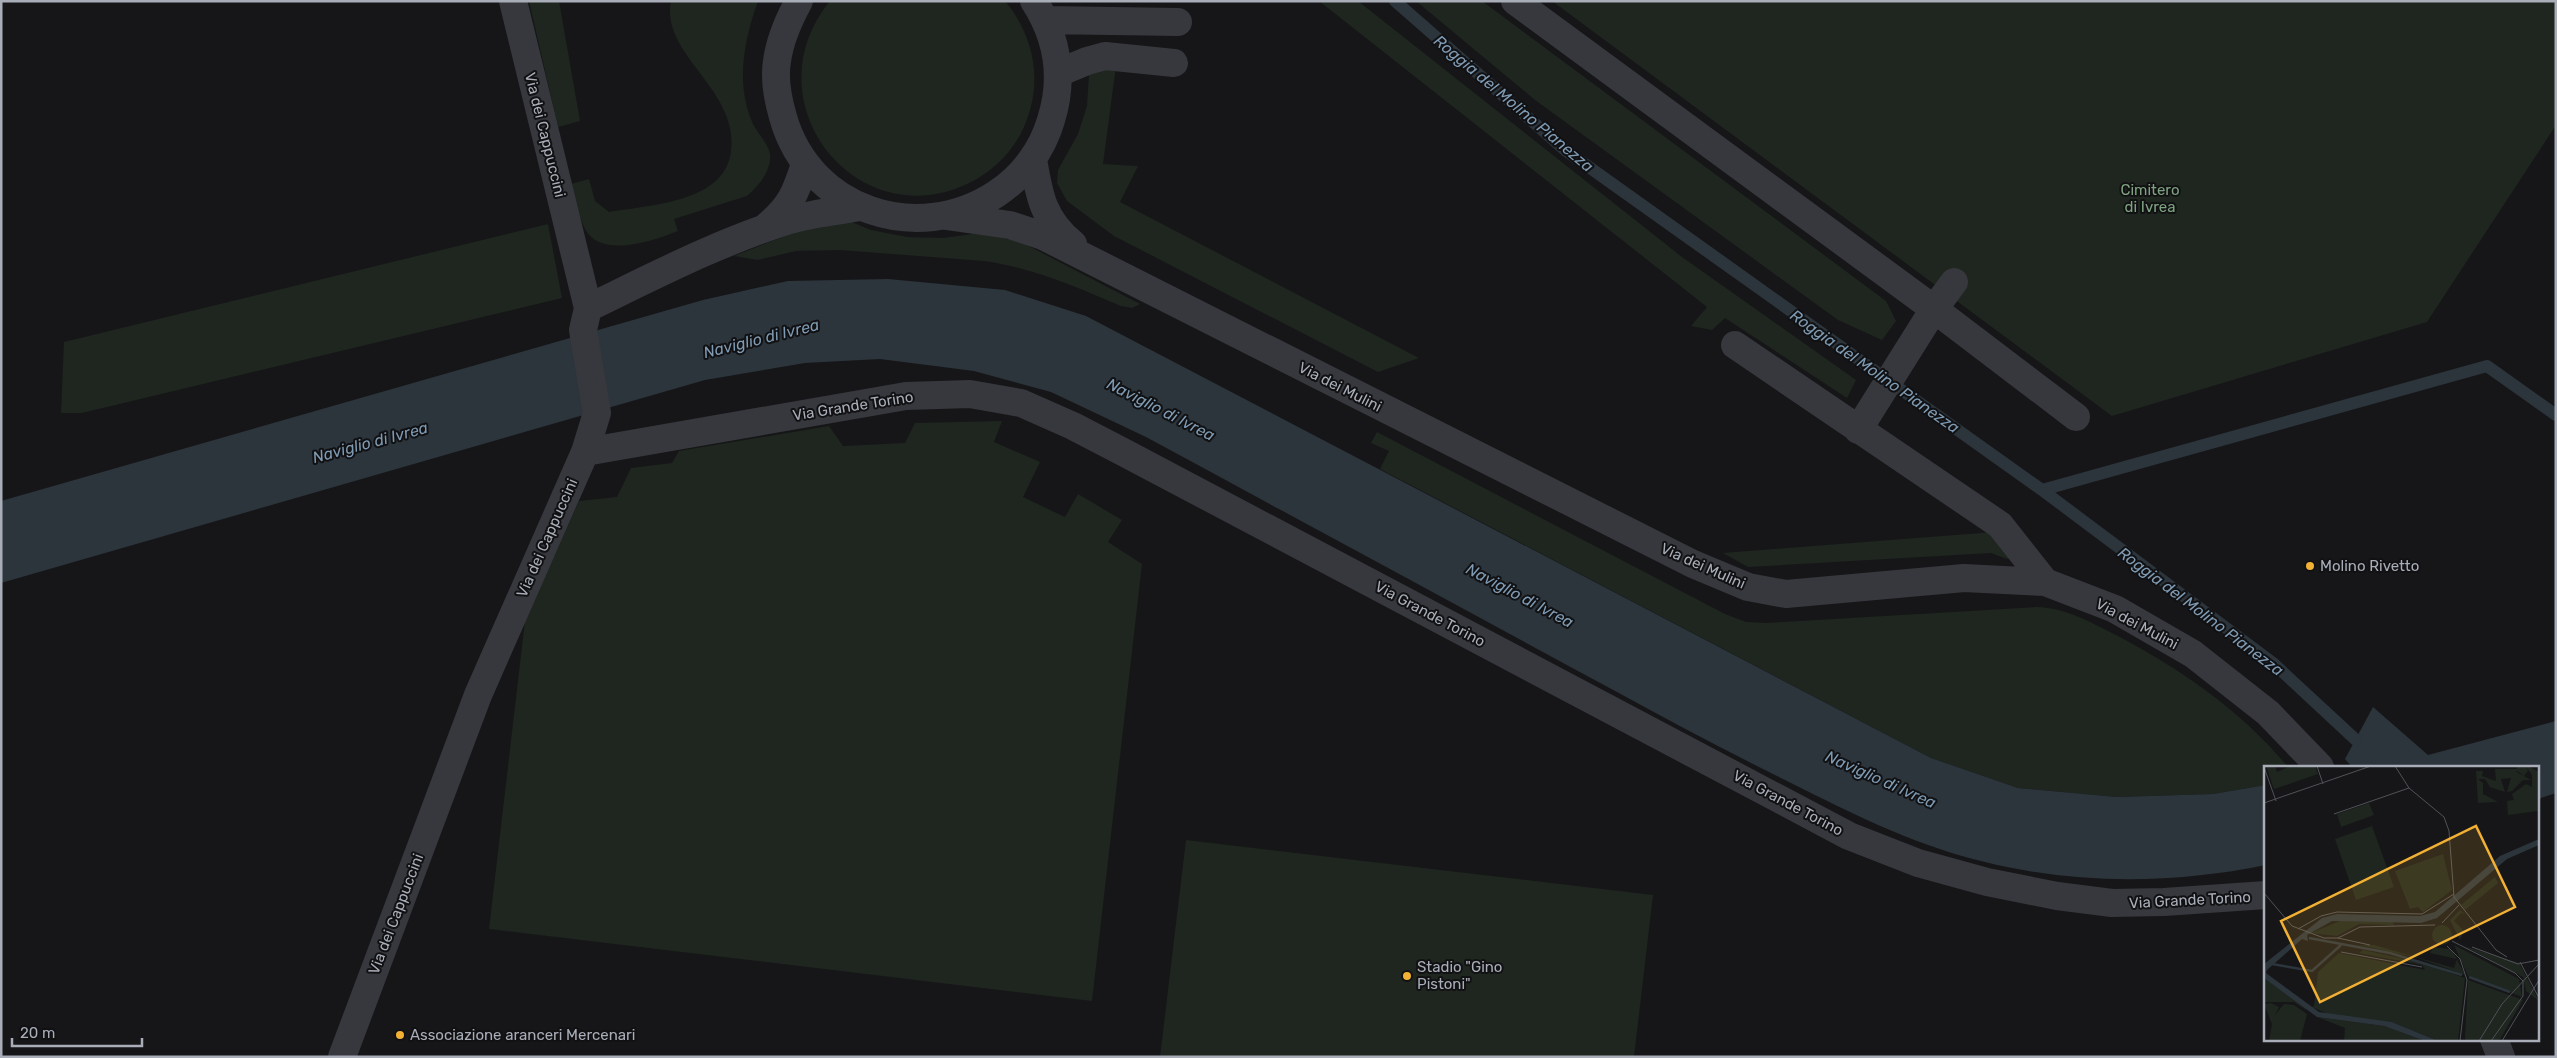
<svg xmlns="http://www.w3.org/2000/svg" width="2557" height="1058" viewBox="0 0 2557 1058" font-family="Rubik,sans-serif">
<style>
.green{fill:#1e261f}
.water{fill:#2c353c}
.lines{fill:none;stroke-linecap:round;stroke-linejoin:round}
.stream{stroke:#2c353c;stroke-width:12}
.minor{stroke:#37383d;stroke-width:28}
.poi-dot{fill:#f2b134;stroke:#111113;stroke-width:2}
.labels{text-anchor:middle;stroke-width:4;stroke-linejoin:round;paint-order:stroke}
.street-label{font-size:15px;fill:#a8adb8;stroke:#111113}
.park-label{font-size:15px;fill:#7fa381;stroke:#111113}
.poi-label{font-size:15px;fill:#a8adb8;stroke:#111113;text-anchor:start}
.water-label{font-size:16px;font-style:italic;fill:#7f9bb3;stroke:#111113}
.inset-river{fill:none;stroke:#2c353c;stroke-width:2.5}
.inset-road{fill:none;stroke:#505258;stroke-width:1}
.view{fill:#f2b134;fill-opacity:0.15;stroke:#f2b134;stroke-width:2.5}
.inset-edge{fill:none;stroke:#a8adb8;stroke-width:2.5}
</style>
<rect width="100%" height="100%" fill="#161618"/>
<path class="green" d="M529 1H559L580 121 558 127Z
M671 1H758C744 40 735 85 753 124 758 134 768 143 770 154 772 170 758 187 747 196L674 219 678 231C653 241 601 259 585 229 578 215 575 198 571 184L589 179 595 201 609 212C649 205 725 203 731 151 739 89 660 55 671 1Z
M830 1H1005C1031 32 1041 72 1030 110 1022 140 1002 165 975 180 860 243 747 103 830 1Z
M1319 1H1358L1682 257 1856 380 1847 398 1725 318 1712 330 1691 326 1707 307Z
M1416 1H1482L1886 301 1896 321 1882 340 1838 320 1535 100Z
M1552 1H2556V125L2427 322 2112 416Z
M1096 66H1116L1103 164 1138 166 1120 202 1419 358 1378 372 1114 236 1067 201 1057 183 1058 170 1078 134 1087 106 1089 75Z
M844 219 871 230 907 237 943 238 972 234 995 235 1023 243 1140 304 1132 308 1121 306C1076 287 1033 268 984 261L840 250 796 251 758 260 734 256 821 222Z
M548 224 562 298 82 413H61L64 342Z
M1002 421 994 442 1040 462 1023 497 1065 517 1078 494 1122 520 1108 542 1142 564 1092 1001 489 929 525 621 579 501 617 497 631 468 672 463 679 451 829 426 843 446 905 443 915 423Z
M1377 432 1725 614 1746 622 1766 623 2037 607C2065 608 2088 621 2112 633 2178 667 2241 710 2288 767H2266V785L2213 794 2117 797 2018 788 1931 758 1380 469 1389 451 1371 443Z
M1994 532 2015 555 2007 559 1991 553 1748 567 1723 553Z
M1186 840 1653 895 1634 1057H1160Z"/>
<path class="water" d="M888 279 1005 290 1086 316 1931 758 2018 788 2117 797 2213 794 2266 785V865C2173 884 2078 885 1985 862 1921 847 1861 818 1803 789 1740 758 1679 726 1617 692 1460 607 1303 522 1146 437L1051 392 974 371 880 359 805 363 705 380 1 583V501L703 300 788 281Z
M2373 707 2428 755 2556 721V793L2538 799V767H2352L2345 759Z"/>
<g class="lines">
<path class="stream" d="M1395 1 1565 150 2042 490 2273 663 2356 740
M2042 490 2487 366 2556 415"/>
<path class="minor" d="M799 1C788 21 780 39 777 61 774 79 778 100 783 117 809 210 917 246 996 194 1022 177 1042 151 1051 120 1064 79 1058 38 1034 1
M1515 1 1934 309 2076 417
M1046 20 1178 22
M1058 73 1087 61 1105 56 1174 63
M1033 159C1039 195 1043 220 1073 244
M946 216 1010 225 1043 236 1693 564 1748 587 1786 594 1964 578 2045 582 2115 609 2193 654 2268 713 2320 767
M768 225C791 206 796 192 805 164
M588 308C654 276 719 242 790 220 813 213 837 211 861 207
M1735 345 2000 525 2045 582
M1858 430 1934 309 1954 282
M585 452 906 396 970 394 1021 403 1073 426 1125 453 1849 836 1918 863 1987 882 2057 896 2112 903 2164 902 2266 895
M2494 1039 2501 1057
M342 1057 478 695 585 452 597 413 583 330 588 308 513 1"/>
</g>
<g class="poi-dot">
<circle cx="2310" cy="566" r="5"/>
<circle cx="1407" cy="976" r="5"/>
<circle cx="400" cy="1035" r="5"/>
</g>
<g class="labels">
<g class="street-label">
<text transform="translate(545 135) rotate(76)" y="5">Via dei Cappuccini</text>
<text transform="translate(1340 387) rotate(27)" y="5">Via dei Mulini</text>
<text transform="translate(853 406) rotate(-9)" y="5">Via Grande Torino</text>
<text transform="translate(547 538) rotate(-66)" y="5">Via dei Cappuccini</text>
<text transform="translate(1703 566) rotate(24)" y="5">Via dei Mulini</text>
<text transform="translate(1430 614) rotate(28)" y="5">Via Grande Torino</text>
<text transform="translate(2137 624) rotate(28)" y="5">Via dei Mulini</text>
<text transform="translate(1788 803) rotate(28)" y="5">Via Grande Torino</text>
<text transform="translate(2190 900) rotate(-3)" y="5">Via Grande Torino</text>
<text transform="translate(396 914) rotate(-69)" y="5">Via dei Cappuccini</text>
</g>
<g class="park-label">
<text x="2150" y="195">Cimitero<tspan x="2150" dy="17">di Ivrea</tspan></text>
</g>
<g class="poi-label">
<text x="2320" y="571">Molino Rivetto</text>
<text x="1417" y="972">Stadio "Gino<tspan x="1417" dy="17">Pistoni"</tspan></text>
<text x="410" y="1040">Associazione aranceri Mercenari</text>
</g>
<g class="water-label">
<text transform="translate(1514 103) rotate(40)" y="6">Roggia del Molino Pianezza</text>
<text transform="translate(761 338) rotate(-14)" y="6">Naviglio di Ivrea</text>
<text transform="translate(1875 371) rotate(35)" y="6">Roggia del Molino Pianezza</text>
<text transform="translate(1161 409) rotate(27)" y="6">Naviglio di Ivrea</text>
<text transform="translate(370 442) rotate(-15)" y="6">Naviglio di Ivrea</text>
<text transform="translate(1520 595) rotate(28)" y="6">Naviglio di Ivrea</text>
<text transform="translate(2201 611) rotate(37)" y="6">Roggia del Molino Pianezza</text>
<text transform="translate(1881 779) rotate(24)" y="6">Naviglio di Ivrea</text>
</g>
</g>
<g transform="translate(2264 766)">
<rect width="275" height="275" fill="#161618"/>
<path d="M2 0H11L13 6 27 0H51L54 8 10 23ZM253 0H264L275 6 274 45 244 49 243 35 250 34 248 28 262 18 268 21V9L262 1 264 5 260 10 255 6 251 5 267 14H259L248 25 243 26 247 12 237 13 241 26 226 21 221 13H214L219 17V28L234 36 214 37 212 5H219L218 10 232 15 231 3H253ZM105 37 110 49 77 61 73 48ZM108 60 130 121 92 134 71 73ZM179 88 188 124 159 146 154 141 146 143 131 105ZM231 111 234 117 201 144 197 139ZM196 144 201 148 197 147 190 155 200 165 196 174 186 154ZM76 155 129 156 130 159 95 158 73 170 47 167ZM168 169a10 10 0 1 1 20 0a10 10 0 1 1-20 0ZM96 179H110L190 202 193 193 166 187 169 181 185 183 189 186 201 209 154 192ZM190 179 255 213 258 231 204 210ZM200 180 255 197 275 235 262 225 259 211ZM99 184 154 196 201 212 194 275H174L128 256 70 250 47 241 50 240 54 206 75 187 161 204 158 199 95 187ZM0 212 24 227 44 245 30 236H0ZM204 214 259 234 235 275H203L201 272ZM7 237 15 241 11 249 20 238 30 239 43 248 36 275H5L8 258 0 238ZM53 251 120 260 161 275H80L81 262Z" fill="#1e261f"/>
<path d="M275 73V79L243 93 173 152 157 157 68 155 43 169 44 175 38 173 3 204 2 207 55 246 128 256 174 275H161L120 260 53 251 0 212V198L58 152 73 148 156 150 171 146 236 90Z" fill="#2c353c"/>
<path class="inset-river" d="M45 172 126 187 198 209M8 198 48 205 77 179M205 211 246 226"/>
<path class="inset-road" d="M53 0 59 18M131 0 145 22 180 51 185 65 190 131 232 184 243 191M0 1 12 35M0 37 107 0M70 48 145 22M0 127 28 160 60 172H74L96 161 171 159M178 157 195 139M34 163 57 150 73 146 158 148 190 128M74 172 106 179M188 175 251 207 259 215V230L227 275M183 180 196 193 203 214 196 275M208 181 254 198 275 194M77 186 158 201M256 196 275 232M215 275 238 238 275 198M238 275 275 214"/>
<path class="view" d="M212 60 251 141 56 236 17 155Z"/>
<rect width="275" height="275" class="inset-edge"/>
</g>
<rect width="2557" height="1058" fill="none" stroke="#a8adb8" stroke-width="5"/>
<path d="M12 1038v8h130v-8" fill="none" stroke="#a8adb8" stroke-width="2.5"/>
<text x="20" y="1038" font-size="15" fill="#a8adb8" stroke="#111113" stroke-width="4" paint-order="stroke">20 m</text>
</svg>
